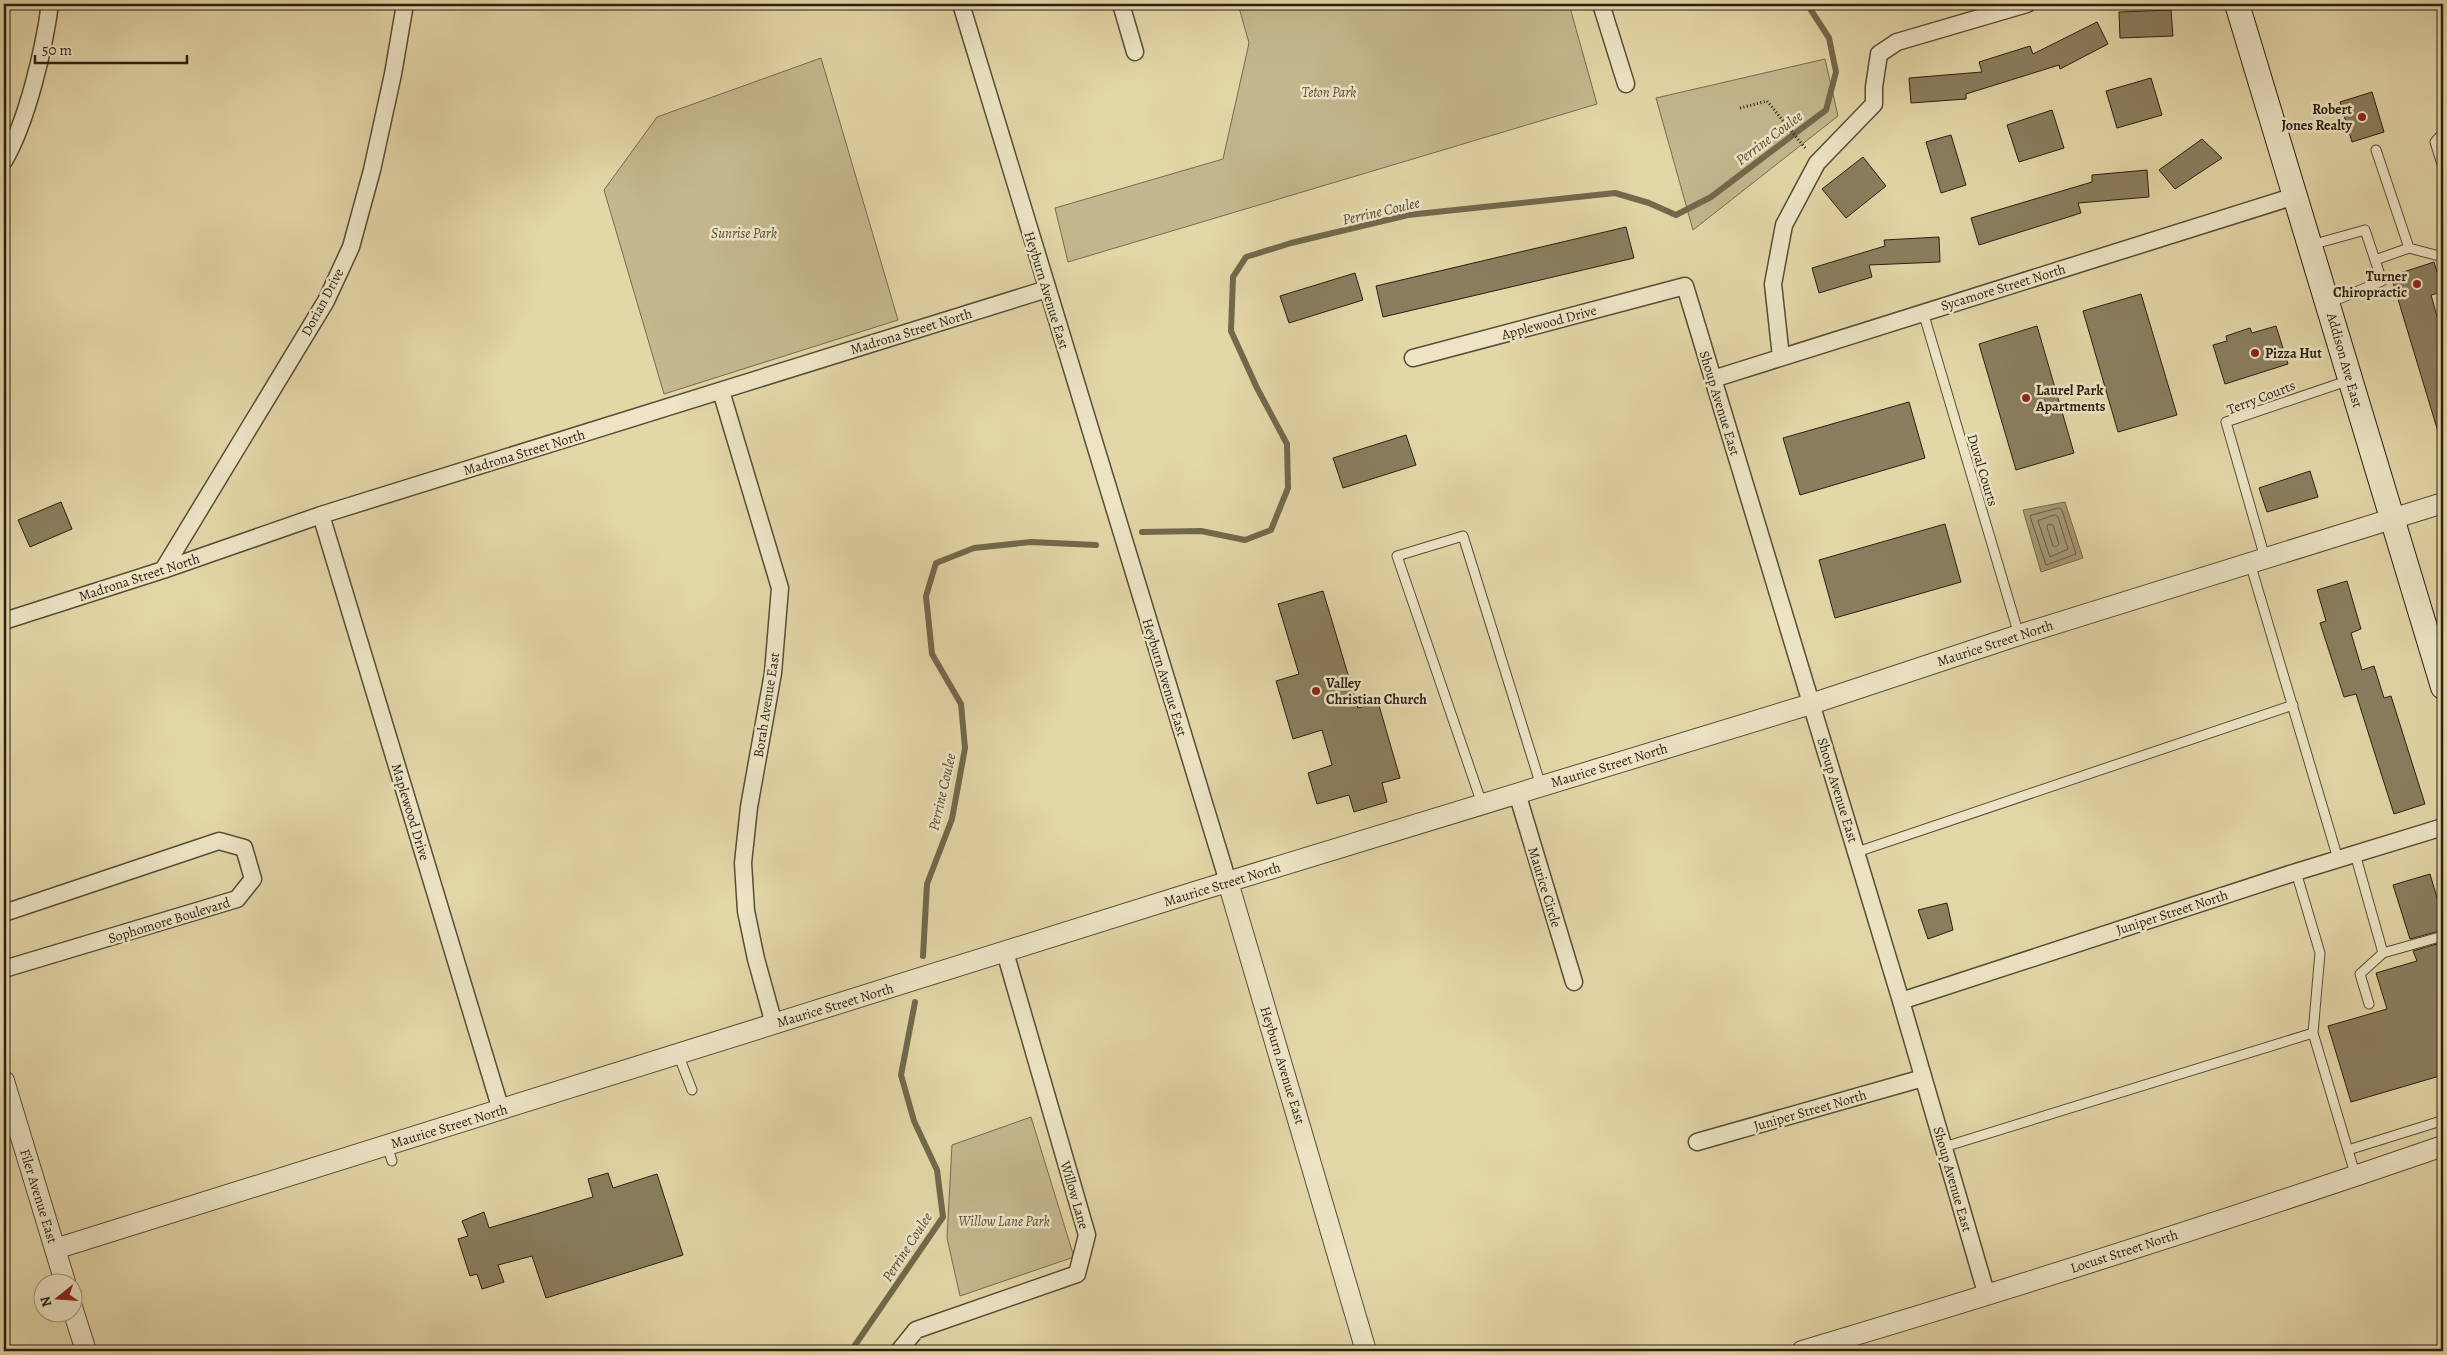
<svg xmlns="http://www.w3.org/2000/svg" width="2447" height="1355" viewBox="0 0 2447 1355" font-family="Alegreya,serif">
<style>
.green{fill:#c4b78e;stroke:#776b50}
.water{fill:#a49874;stroke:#73684c}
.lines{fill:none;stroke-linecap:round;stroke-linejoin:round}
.shore{stroke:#675c42;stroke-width:1}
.stream{stroke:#73684c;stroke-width:6}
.building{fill:#8a7e5f;stroke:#2a1f11}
.service-casing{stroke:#584d36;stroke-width:11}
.minor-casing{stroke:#584d36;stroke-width:19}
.tertiary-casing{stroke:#584d36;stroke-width:22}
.secondary-casing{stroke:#2a1f11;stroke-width:26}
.path{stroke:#2a1f11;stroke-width:3;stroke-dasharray:1 2.5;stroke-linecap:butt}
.service{stroke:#ede4c6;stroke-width:9}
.minor{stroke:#ede4c6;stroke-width:16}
.tertiary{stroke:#ede4c6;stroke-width:20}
.secondary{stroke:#ede4c6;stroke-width:24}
.poi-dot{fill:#8f2418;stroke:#ede4c6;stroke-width:2}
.labels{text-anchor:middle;stroke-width:5;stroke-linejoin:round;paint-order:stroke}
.park-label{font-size:14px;font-style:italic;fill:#584d36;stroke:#ede4c6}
.poi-label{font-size:14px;font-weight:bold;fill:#2a1f11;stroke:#ede4c6;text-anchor:start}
.street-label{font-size:14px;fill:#2a1f11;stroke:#ede4c6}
.water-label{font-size:15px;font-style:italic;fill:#554934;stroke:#ede4c6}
</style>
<rect width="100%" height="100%" fill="#e3d6a7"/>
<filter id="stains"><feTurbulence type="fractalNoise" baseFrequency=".004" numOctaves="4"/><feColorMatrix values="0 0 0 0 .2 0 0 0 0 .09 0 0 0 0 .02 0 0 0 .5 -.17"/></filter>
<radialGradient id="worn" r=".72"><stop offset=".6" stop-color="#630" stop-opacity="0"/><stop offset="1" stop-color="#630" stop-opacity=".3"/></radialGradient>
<path class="green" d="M1238 4H1569L1597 104 1068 262 1055 208 1223 159 1249 43Z
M821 58 898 320 664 394 604 190 657 117Z
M1825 59 1838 116 1693 230 1656 98Z
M1031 1117 1074 1257 960 1296 947 1238 952 1145Z"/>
<path class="water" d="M2065 502 2083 558 2041 572 2023 510Z"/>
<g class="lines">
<path class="shore" d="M2059 508 2062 510 2076 554 2046 565 2030 516Z
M2055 515 2058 517 2068 549 2050 557 2038 521Z
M2049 524 2053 525 2059 544 2056 547 2053 546 2047 527Z"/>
<path class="stream" d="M1142 532 1201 531 1245 540 1271 530 1288 488 1287 444 1257 388 1231 331 1233 277 1246 257 1291 243 1408 215 1615 193 1649 203 1676 215 1711 197 1826 110 1836 72 1829 38 1807 4
M923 956 927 884 952 819 965 748 961 704 932 654 926 596 936 563 974 548 1031 542 1096 545
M851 1351 943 1217 937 1170 914 1121 901 1075 915 1002"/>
</g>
<path class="building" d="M2171 10 2173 36 2120 38 2119 12Z
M2097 22 2108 44 2060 69 2059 65 1966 94V99L1911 103 1909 78 1982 72 1979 62 2030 46 2033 54Z
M2151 78 2162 115 2117 128 2106 91Z
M2372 92 2384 132 2352 142 2340 102Z
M2052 110 2064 148 2019 162 2007 125Z
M1951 135 1966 185 1941 193 1926 142Z
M2202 139 2222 158 2175 189 2159 170Z
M1863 157 1886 186 1846 218 1822 189Z
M2147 170 2149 197 2078 203 2081 213 1979 245 1971 218 2092 182V175Z
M1626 227 1634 258 1383 317 1376 286Z
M1939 237 1940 262 1869 265 1872 277 1819 293 1812 268 1885 246 1884 240Z
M2434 262 2443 292 2431 295 2443 338V434L2439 435 2391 276Z
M1355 273 1363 300 1289 323 1280 296Z
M2141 294 2177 415 2118 432 2083 311Z
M2037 326 2074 453 2016 470 1979 344Z
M2276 326 2288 364 2225 384 2213 345 2227 341 2226 336 2250 328 2252 333Z
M1909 402 1925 458 1800 495 1783 438Z
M1406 435 1416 465 1343 488 1333 458Z
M2310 471 2318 497 2267 512 2259 488Z
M61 502 72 529 30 547 18 520Z
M1945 524 1961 582 1835 618 1819 560Z
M2347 581 2361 629 2351 633 2362 670 2374 666 2384 698 2391 696 2425 804 2394 814 2356 694 2344 697 2320 623 2326 621 2317 590Z
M1323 591 1358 708 1378 702 1400 778 1382 783 1387 802 1354 812 1349 795 1317 804 1308 773 1332 765 1322 730 1293 739 1276 681 1299 674 1278 604Z
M2430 874 2443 918V930L2410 939 2393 885Z
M1947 903 1953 930 1928 939 1918 910Z
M2443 942V1075L2351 1102 2328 1026 2387 1009 2376 973 2417 961 2413 951Z
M608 1173 613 1188 657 1174 683 1255 546 1298 532 1256 498 1265 504 1282 482 1289 477 1274 470 1276 458 1239 468 1236 462 1221 484 1212 489 1228 593 1197 588 1179Z"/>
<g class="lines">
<defs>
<path id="service" d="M2443 133 2435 142 2443 167
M2376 150 2409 248
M2311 245 2365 230 2382 281 2329 303
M2375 260 2409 248 2443 257
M1923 312 2019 635
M2265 558 2226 422 2350 380
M2250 563 2338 859
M1482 804 1397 556 1463 536 1541 786
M1857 852 2293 705
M2355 854 2383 953 2443 936
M2296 872 2320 953 2313 1033 2356 1177
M2369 1004 2360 974 2383 953
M678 1054 692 1090
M387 1145 392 1161
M1944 1147 2313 1033
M2348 1150 2441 1121 2443 1130"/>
<path id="minor" d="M961 4 1228 882
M1121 4 1135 52
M1601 4 1626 84
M4 161C27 122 44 49 50 4
M1781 357 1773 284 1784 225 1817 163 1874 104V87L1879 54 1897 42 2027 4
M1413 358 1685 286 1901 1001 1987 1296
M1713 379 2295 196
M721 391 780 588 773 673 749 807 743 863 746 911 756 959 774 1024
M321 515 501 1110
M163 570 326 301 351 247 372 170 393 74 405 4
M4 621 163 570 321 515 1047 289
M1517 793 1574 982
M4 913 219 841 244 848 253 879 237 899 4 969
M1901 1001 2296 872 2443 827
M1697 1142 1923 1078
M899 1351 916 1330 1077 1274 1087 1235 1005 952"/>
<path id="tertiary" d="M1228 882 1366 1351
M4 1081 65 1282
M55 1249 1201 890 1811 704 2019 635 2443 503
M72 1307 86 1351
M1802 1351C2017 1287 2231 1219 2443 1146"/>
<path id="secondary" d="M2237 4 2443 687"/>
</defs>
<use href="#service" class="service-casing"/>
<use href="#minor" class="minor-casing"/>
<use href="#tertiary" class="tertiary-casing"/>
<use href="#secondary" class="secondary-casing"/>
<path class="path" d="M1740 108 1767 101 1806 149"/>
<use href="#service" class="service"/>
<use href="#minor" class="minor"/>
<use href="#tertiary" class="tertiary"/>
<use href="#secondary" class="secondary"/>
</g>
<g class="poi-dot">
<circle cx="2362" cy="117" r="5"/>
<circle cx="2417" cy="284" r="5"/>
<circle cx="2255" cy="353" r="5"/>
<circle cx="2026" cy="398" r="5"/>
<circle cx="1316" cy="691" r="5"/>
</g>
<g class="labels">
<g class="park-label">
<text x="1329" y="97">Teton Park</text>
<text x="744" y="238">Sunrise Park</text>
<text x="1004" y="1226">Willow Lane Park</text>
</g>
<g class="poi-label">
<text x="2352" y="114" text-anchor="end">Robert<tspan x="2352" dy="16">Jones Realty</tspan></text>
<text x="2407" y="281" text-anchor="end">Turner<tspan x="2407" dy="16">Chiropractic</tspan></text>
<text x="2265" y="358">Pizza Hut</text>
<text x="2036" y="395">Laurel Park<tspan x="2036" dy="16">Apartments</tspan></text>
<text x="1326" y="688">Valley<tspan x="1326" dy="16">Christian Church</tspan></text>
</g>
<g class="street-label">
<text transform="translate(2003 287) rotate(-17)" y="5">Sycamore Street North</text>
<text transform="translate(1047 290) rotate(73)" y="5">Heyburn Avenue East</text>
<text transform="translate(322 302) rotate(-62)" y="5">Dorian Drive</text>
<text transform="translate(1549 322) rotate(-15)" y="5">Applewood Drive</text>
<text transform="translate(911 331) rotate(-17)" y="5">Madrona Street North</text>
<text transform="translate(2345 360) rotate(74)" y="5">Addison Ave East</text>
<text transform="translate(2261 397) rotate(-21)" y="5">Terry Courts</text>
<text transform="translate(1720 403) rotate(73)" y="5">Shoup Avenue East</text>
<text transform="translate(524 452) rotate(-17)" y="5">Madrona Street North</text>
<text transform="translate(1983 470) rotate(73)" y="5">Duval Courts</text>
<text transform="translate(139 577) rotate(-18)" y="5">Madrona Street North</text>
<text transform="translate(1995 643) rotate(-18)" y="5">Maurice Street North</text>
<text transform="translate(1165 677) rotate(73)" y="5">Heyburn Avenue East</text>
<text transform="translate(766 705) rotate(-81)" y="5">Borah Avenue East</text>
<text transform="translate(1609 765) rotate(-17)" y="5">Maurice Street North</text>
<text transform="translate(1838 790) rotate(73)" y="5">Shoup Avenue East</text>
<text transform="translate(411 812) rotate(73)" y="5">Maplewood Drive</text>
<text transform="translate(1222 884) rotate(-17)" y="5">Maurice Street North</text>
<text transform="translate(1545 887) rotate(73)" y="5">Maurice Circle</text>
<text transform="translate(2172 912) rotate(-18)" y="5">Juniper Street North</text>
<text transform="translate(169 920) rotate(-17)" y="5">Sophomore Boulevard</text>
<text transform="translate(835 1005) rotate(-17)" y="5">Maurice Street North</text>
<text transform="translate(1283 1065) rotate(73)" y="5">Heyburn Avenue East</text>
<text transform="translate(1810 1110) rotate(-16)" y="5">Juniper Street North</text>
<text transform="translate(449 1126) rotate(-17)" y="5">Maurice Street North</text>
<text transform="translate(1953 1179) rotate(74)" y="5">Shoup Avenue East</text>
<text transform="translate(1075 1195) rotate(74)" y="5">Willow Lane</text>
<text transform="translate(39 1196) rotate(73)" y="5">Filer Avenue East</text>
<text transform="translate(2124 1251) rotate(-18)" y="5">Locust Street North</text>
</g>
<g class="water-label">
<text transform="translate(1769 138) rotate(-37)" y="5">Perrine Coulee</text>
<text transform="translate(1381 211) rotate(-13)" y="5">Perrine Coulee</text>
<text transform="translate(942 792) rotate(-77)" y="5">Perrine Coulee</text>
<text transform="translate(907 1247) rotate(-57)" y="5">Perrine Coulee</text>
</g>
</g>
<rect width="2447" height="1355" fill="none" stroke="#e3d6a7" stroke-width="20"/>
<rect x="5" y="5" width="2437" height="1345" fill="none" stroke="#2a1f11" stroke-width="2.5"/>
<rect x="10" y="10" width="2427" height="1335" fill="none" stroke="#2a1f11"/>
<g transform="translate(58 1298) rotate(253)"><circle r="24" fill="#ede4c6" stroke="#9f957e"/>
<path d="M0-4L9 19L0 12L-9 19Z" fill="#8f2418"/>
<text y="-8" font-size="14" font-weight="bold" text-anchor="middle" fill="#2a1f11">N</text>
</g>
<path d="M35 55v8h152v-8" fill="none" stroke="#2a1f11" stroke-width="2.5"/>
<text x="42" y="55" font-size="15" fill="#2a1f11" stroke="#ede4c6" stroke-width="4" paint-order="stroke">50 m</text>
<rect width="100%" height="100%" filter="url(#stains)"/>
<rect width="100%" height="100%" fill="url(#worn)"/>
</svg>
